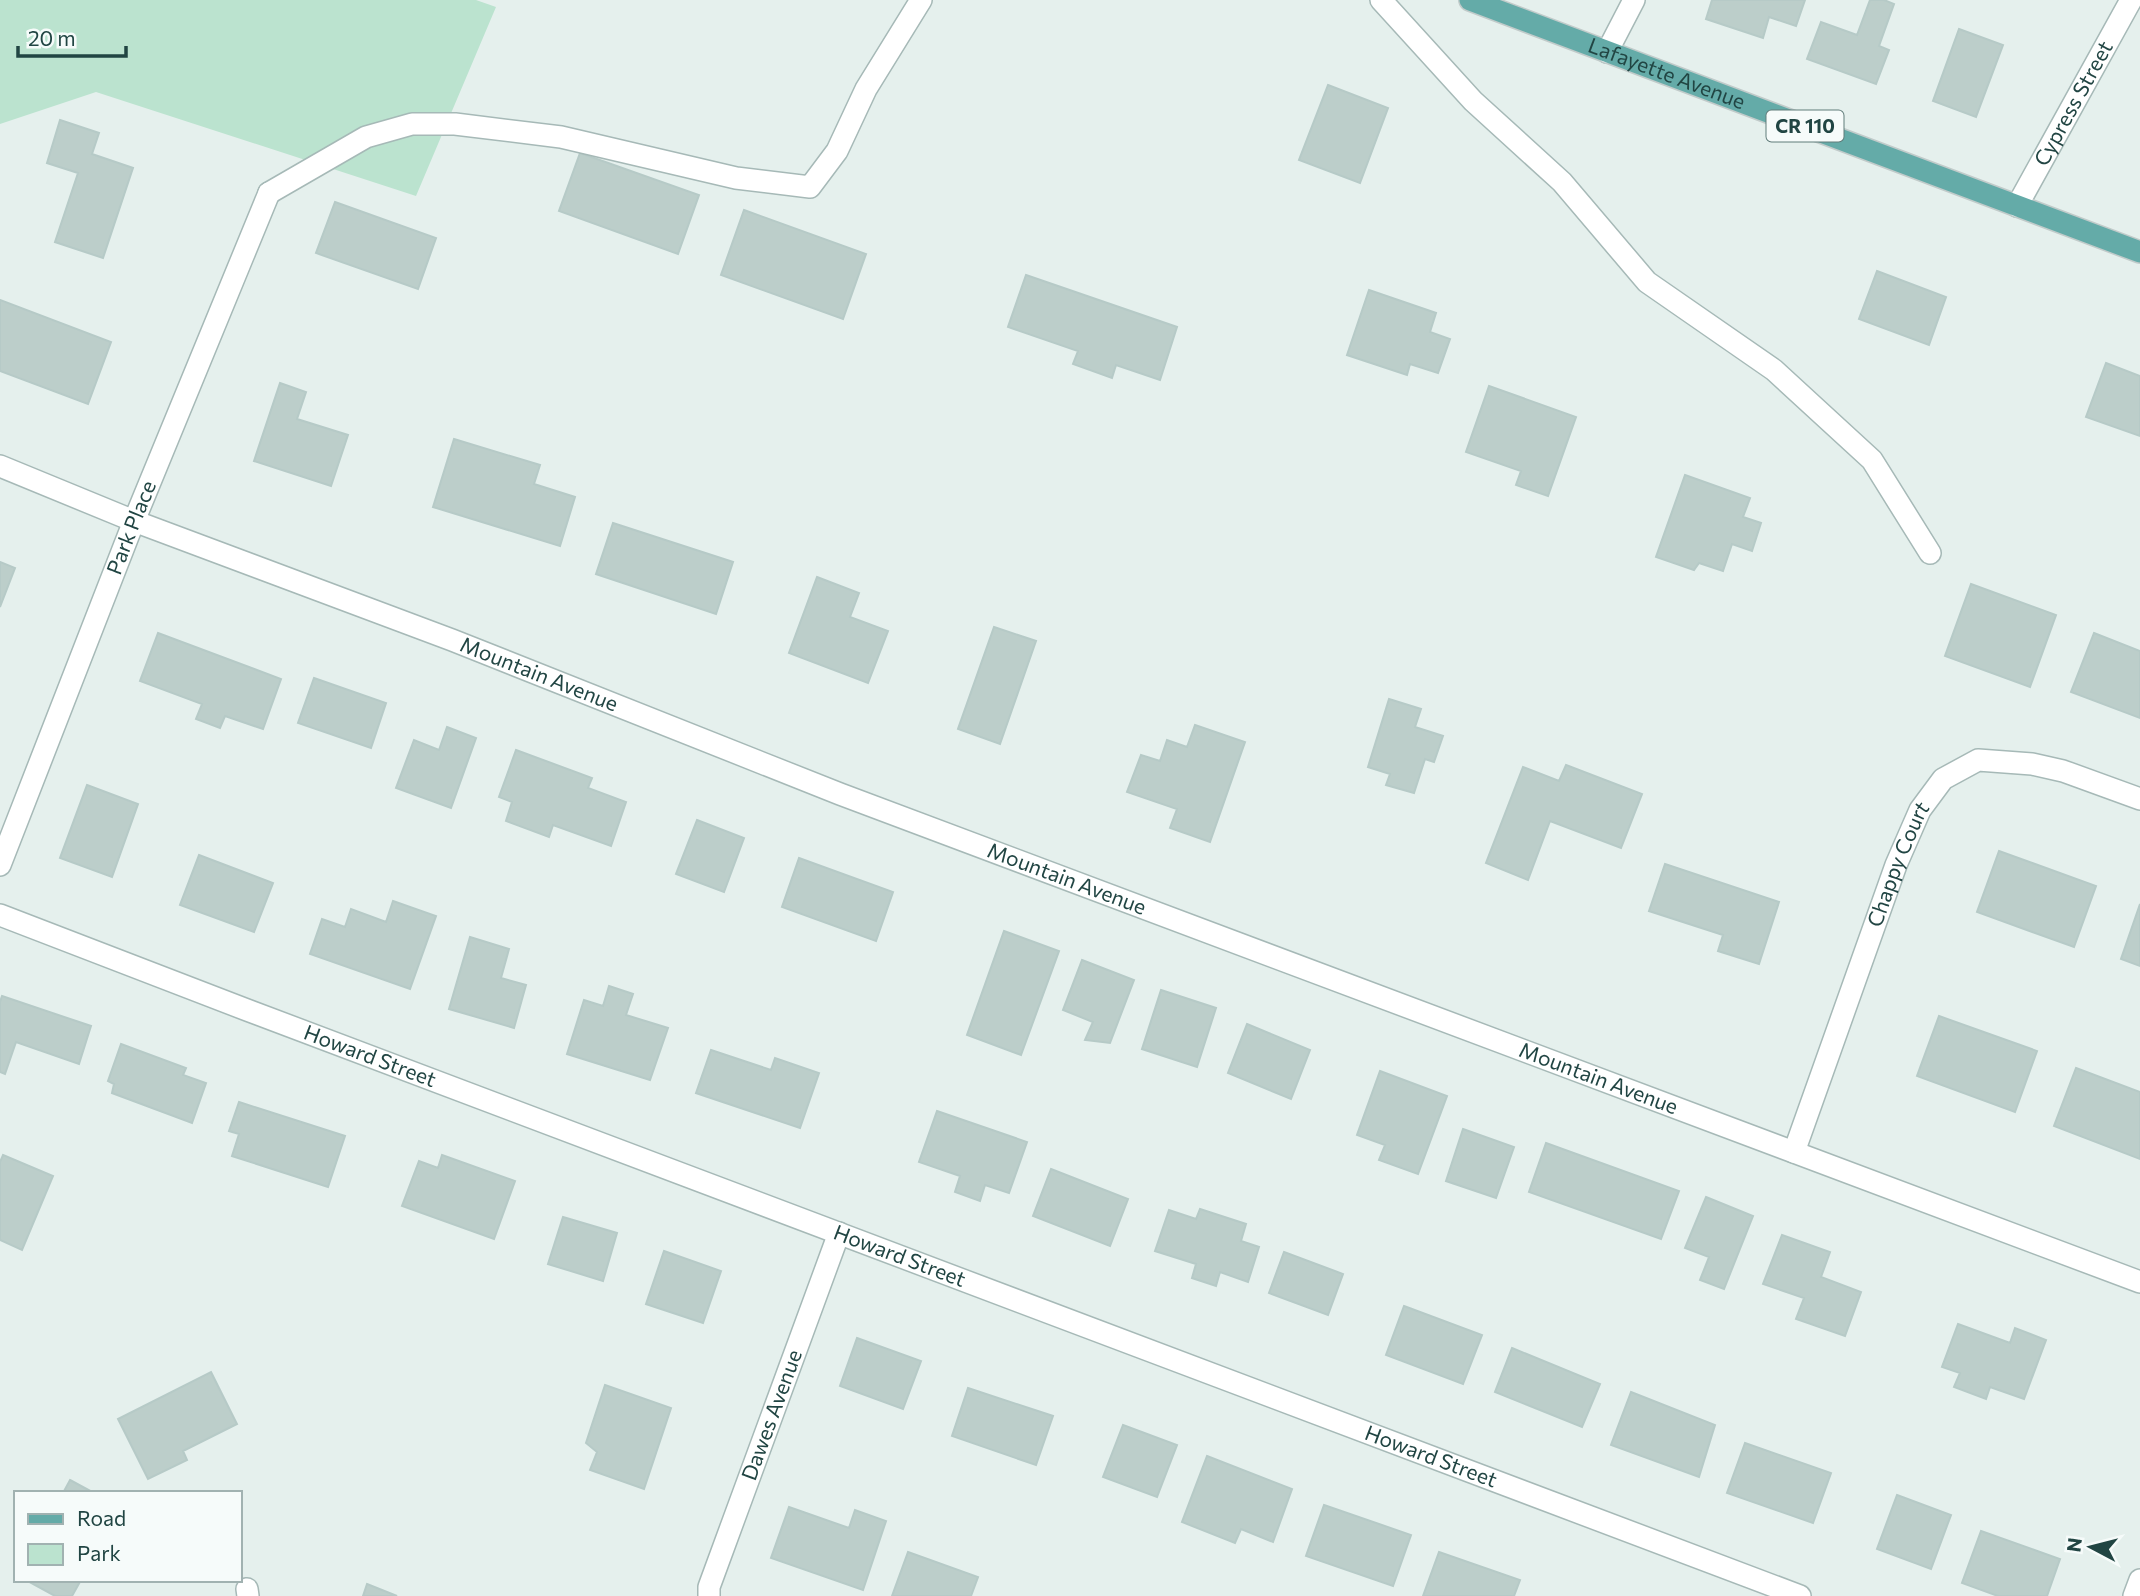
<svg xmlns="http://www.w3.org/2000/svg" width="2140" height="1596" viewBox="0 0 2140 1596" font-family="Commissioner,sans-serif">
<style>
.green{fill:#bbe3cf}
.building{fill:#bcceca;stroke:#b6cac7;stroke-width:2}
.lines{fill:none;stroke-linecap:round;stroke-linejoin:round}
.service-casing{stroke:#a6b9b7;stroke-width:24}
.minor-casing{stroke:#a6b9b7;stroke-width:24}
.primary-casing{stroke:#c1cbca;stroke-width:24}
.service{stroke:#fff;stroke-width:21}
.minor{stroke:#fff;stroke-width:21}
.primary{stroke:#64aba8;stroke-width:21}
.labels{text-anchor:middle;stroke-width:5;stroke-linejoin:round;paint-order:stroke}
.shield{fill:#f6fbfa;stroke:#617c7a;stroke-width:2}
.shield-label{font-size:19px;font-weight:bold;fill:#214543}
.street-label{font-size:21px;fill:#214543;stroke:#f6fbfa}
</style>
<rect width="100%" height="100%" fill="#e5f0ed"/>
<path class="green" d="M0 0H476L496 7 416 196 96 92 0 124Z"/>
<path class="building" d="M1712 0H1805L1796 26 1769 17 1763 38 1706 19Z
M1870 0H1884L1894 4 1879 46 1889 50 1876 84 1807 59 1821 22 1857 35Z
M1959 29 2003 45 1976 117 1933 101Z
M1328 85 1388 108 1360 183 1299 160Z
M60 120 99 133 92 154 133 168 103 258 55 242 78 173 47 163Z
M580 153 699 195 678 254 559 211Z
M335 202 436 238 418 289 316 253Z
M744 210 866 254 843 319 721 275Z
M1877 271 1946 297 1929 345 1859 319Z
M1026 275 1177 327 1160 380 1116 365 1112 378 1073 364 1078 351 1008 327Z
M1369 290 1436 313 1430 332 1450 339 1438 373 1410 364 1407 375 1347 355Z
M0 300 111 342 88 404 0 371Z
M2106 363 2140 376V436L2086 417Z
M280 383 306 392 297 419 348 435 331 486 254 461Z
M1489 386 1576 417 1548 496 1516 485 1521 471 1466 452Z
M454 439 540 465 534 484 575 497 560 546 433 507Z
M1685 475 1750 498 1743 517 1761 523 1752 551 1732 544 1723 571 1699 563 1694 570 1656 557Z
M613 523 733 562 716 614 596 574Z
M0 562 15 568 0 607Z
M817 577 859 593 850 617 888 631 868 683 789 653Z
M1971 584 2056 615 2030 687 1945 656Z
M994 627 1036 641 1000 744 958 729Z
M158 633 281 679 263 729 225 716 220 728 196 719 202 704 140 681Z
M2094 633 2140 651V718L2071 692Z
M314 678 386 703 371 748 298 723Z
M1389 699 1421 709 1415 727 1443 736 1434 762 1425 759 1414 793 1386 785 1390 774 1368 767Z
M1195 725 1245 742 1210 842 1170 828 1177 809 1127 792 1141 755 1160 761 1167 740 1187 747Z
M447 727 476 738 451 808 396 788 414 740 439 750Z
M516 750 592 778 588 788 626 802 611 846 553 825 549 837 506 821 512 802 499 797Z
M1566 765 1642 794 1621 848 1550 821 1528 880 1486 863 1523 767 1559 781Z
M87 785 138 804 112 877 60 858Z
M697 820 744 838 724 892 676 874Z
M1999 851 2096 886 2074 947 1977 912Z
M199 855 273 883 254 932 180 905Z
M799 858 893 892 876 941 782 907Z
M1665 864 1779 902 1759 964 1718 951 1723 935 1649 911Z
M393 901 436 916 410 989 310 954 322 919 345 927 351 909 386 922Z
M2140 904V966L2121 959Z
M1004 931 1059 951 1021 1055 967 1035Z
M470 937 509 949 501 978 526 985 514 1028 449 1009Z
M1082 960 1134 980 1110 1043 1085 1040 1093 1022 1063 1010Z
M609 986 633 994 626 1015 668 1028 650 1080 567 1054 584 1000 603 1006Z
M1161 990 1216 1008 1197 1067 1142 1049Z
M2 996 91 1026 79 1064 16 1042 5 1074 0 1072V1002Z
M1939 1016 2037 1051 2015 1112 1917 1076Z
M1247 1024 1310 1050 1291 1099 1228 1073Z
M121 1044 186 1068 183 1075 206 1083 192 1123 112 1093 114 1084 108 1081Z
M711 1050 771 1070 775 1058 819 1073 800 1128 696 1093Z
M2076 1068 2140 1092V1159L2054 1126Z
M1380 1071 1447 1096 1418 1174 1379 1160 1385 1145 1357 1135Z
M239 1102 345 1136 328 1187 232 1156 239 1134 229 1131Z
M937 1111 1027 1142 1009 1193 985 1185 980 1201 955 1192 960 1176 919 1162Z
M1463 1129 1514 1147 1496 1198 1446 1181Z
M1546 1143 1679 1191 1661 1239 1529 1192Z
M3 1155 53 1176 22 1250 0 1240V1162Z
M442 1155 515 1181 494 1239 402 1206 419 1161 438 1168Z
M1051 1169 1128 1199 1110 1246 1033 1216Z
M1706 1197 1753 1216 1724 1289 1700 1280 1709 1257 1685 1248Z
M1200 1209 1246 1224 1241 1241 1259 1247 1248 1282 1220 1272 1216 1286 1192 1278 1196 1264 1155 1251 1169 1210 1196 1219Z
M563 1217 617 1233 603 1281 548 1264Z
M1782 1235 1830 1252 1821 1277 1861 1292 1845 1336 1796 1319 1804 1298 1763 1284Z
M664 1251 721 1271 703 1323 646 1304Z
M1284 1252 1343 1274 1328 1315 1269 1293Z
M1404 1306 1482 1335 1463 1384 1386 1355Z
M1958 1324 2010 1343 2015 1328 2046 1340 2024 1399 1990 1387 1986 1399 1954 1387 1960 1373 1942 1367Z
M857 1338 921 1361 903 1409 840 1386Z
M1512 1348 1600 1384 1582 1427 1495 1392Z
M211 1372 237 1424 183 1451 187 1460 148 1479 118 1419Z
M605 1385 671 1408 644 1489 590 1470 597 1452 586 1443Z
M968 1388 1053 1416 1036 1465 952 1436Z
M1631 1392 1715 1425 1699 1477 1611 1445Z
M1123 1425 1177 1445 1157 1497 1103 1477Z
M1745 1443 1831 1473 1813 1523 1727 1493Z
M1207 1456 1292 1489 1273 1542 1241 1529 1235 1543 1182 1522Z
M70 1480 94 1493H63Z
M1897 1495 1951 1515 1931 1569 1877 1549Z
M1324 1505 1411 1535 1393 1586 1306 1556Z
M789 1507 849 1528 855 1510 886 1521 863 1590 771 1558Z
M1981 1531 2060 1559 2047 1596H1998L1962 1583Z
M908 1552 978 1577 971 1596H892Z
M1439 1552 1520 1580 1514 1596H1423Z
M26 1580H81L72 1596H55Z
M367 1584 397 1596H363Z"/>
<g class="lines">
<defs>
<path id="service" d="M1381 0 1473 101 1562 182 1647 282 1774 370 1872 460 1930 553
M269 193 366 137 412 124H455L561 137 736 178 810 187 837 151 866 89 921 0"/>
<g id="minor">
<path d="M1607 52 1634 0"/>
<path id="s1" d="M2017 206 2131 0"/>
<path id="s2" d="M0 466 134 521 452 640 840 794 2140 1282"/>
<path id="s3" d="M0 865 134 521 269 193"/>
<path id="s4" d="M0 915 247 1010 1800 1596"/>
<path id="s5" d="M1794 1152 1896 865 1920 810 1943 779 1978 760 2032 764 2063 771 2140 799"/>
<path d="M247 1589 248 1596"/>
<path id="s6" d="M709 1596V1587L839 1233"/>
<path d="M2134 1596 2140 1580"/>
</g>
<g id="primary">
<path id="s7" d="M1470 0 2140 252"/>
</g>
</defs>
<use href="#service" class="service-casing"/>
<use href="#minor" class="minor-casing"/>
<use href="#primary" class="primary-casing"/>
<use href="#service" class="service"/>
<use href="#minor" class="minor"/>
<use href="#primary" class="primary"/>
</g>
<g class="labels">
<rect class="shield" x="1766.5" y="110.5" width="77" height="31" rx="5"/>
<g class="shield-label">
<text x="1805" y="133">CR 110</text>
</g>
<g class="street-label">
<text dy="7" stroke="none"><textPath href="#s7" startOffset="210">Lafayette Avenue</textPath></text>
<text dy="7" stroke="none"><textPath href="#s1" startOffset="117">Cypress Street</textPath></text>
<text dy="7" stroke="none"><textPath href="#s3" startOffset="362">Park Place</textPath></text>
<text dy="7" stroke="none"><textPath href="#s2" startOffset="578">Mountain Avenue</textPath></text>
<text dy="7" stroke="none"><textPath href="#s5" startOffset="306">Chappy Court</textPath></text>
<text dy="7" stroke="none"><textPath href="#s2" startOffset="1144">Mountain Avenue</textPath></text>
<text dy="7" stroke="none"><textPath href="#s4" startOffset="396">Howard Street</textPath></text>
<text dy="7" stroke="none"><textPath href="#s2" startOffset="1712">Mountain Avenue</textPath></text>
<text dy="7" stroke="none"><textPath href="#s4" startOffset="962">Howard Street</textPath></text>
<text dy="7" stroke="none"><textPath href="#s6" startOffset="192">Dawes Avenue</textPath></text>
<text dy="7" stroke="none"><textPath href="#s4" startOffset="1530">Howard Street</textPath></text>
</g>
</g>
<rect x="14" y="1491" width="228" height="91" fill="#f6fbfa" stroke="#a1b2b1" stroke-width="2"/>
<rect x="28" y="1514" width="35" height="10" fill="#64aba8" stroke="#a1b2b1" stroke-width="2"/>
<text x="77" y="1526" font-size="21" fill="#214543">Road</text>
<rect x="28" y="1544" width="35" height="21" fill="#bbe3cf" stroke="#a1b2b1" stroke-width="2"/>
<text x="77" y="1561" font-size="21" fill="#214543">Park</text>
<g transform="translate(2091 1547) rotate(277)" stroke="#f6fbfa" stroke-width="5" paint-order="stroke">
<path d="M0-5L12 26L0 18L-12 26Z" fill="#214543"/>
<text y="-10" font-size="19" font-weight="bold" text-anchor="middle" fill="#214543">N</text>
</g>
<path d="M18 46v10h108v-10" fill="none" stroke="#214543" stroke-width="3.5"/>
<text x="28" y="46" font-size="21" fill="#214543" stroke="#f6fbfa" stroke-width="5" paint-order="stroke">20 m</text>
</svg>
